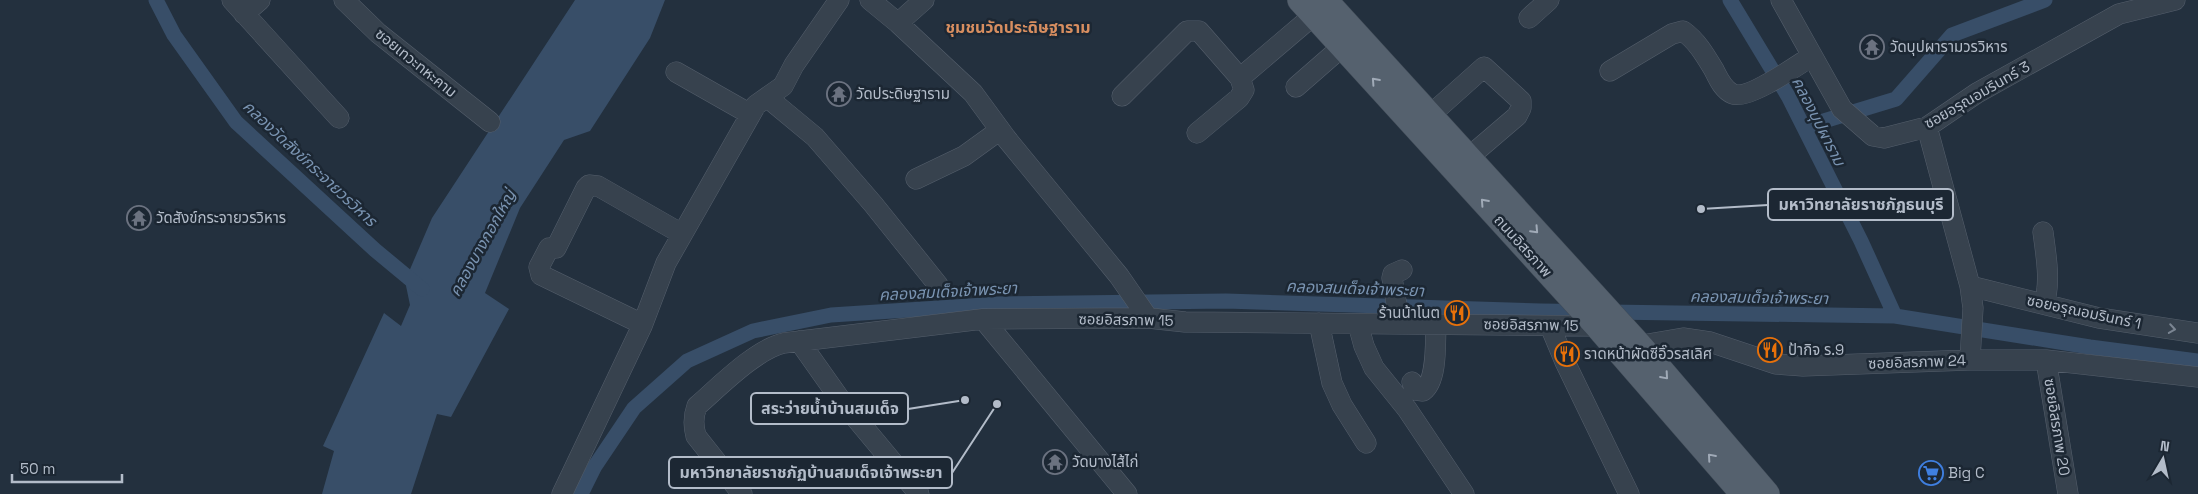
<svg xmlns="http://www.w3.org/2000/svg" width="2198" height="494" viewBox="0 0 2198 494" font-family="'Space Grotesk','Noto Sans Thai',sans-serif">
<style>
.water{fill:#384e68}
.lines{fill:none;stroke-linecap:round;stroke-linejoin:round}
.canal{stroke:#384e68;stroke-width:15}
.minor-casing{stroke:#555f6c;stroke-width:21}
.major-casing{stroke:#404b57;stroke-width:26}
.minor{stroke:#37424e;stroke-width:20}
.major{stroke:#55616e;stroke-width:25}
.oneway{stroke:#a0aab7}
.oneway2{stroke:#7b8592}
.labels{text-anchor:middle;stroke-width:5;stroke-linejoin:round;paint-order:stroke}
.poi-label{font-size:15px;fill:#b3bcc9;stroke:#1c2733;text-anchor:start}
.street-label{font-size:15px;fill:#b3bcc9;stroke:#1c2733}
.neighbourhood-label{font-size:16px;font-weight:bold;fill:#d78e60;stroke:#1c2733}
.water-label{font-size:16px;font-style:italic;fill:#7a94b2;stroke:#1c2733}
.leader{fill:none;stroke:#b3bcc9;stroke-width:2}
.callout-dot{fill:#b3bcc9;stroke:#1c2733;stroke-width:2}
.callout{fill:#1c2733;stroke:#b3bcc9;stroke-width:2}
.callout-label{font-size:16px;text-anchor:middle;font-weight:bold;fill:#b3bcc9}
</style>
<rect width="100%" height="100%" fill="#23303e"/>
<path class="water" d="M575 0H665L650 38 590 131 564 140 520 208 485 293 509 309 451 417 437 414 411 494H322L334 451 323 446 384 313 401 326 410 305 405 281 432 218Z"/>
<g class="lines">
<path class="canal" d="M156 0 174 35 236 122 375 250 422 289
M1730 0 1788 96 1861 241 1895 316
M1804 127 1896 99 1952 35 2045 0
M581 494 595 466 634 408 687 361 753 331 831 315 1000 304 1226 301 1541 311 1895 316 2090 347 2198 361"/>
<defs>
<path id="minor" d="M232 0 339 118
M344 0 378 33 490 122
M870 0 898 23 973 93 1006 138 1119 276 1148 318
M1781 0 1842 109 1873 136 1884 138 1927 127 1977 93 2119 14 2175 0
M244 14 260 0
M1529 18 1549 0
M898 23 924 0
M1610 71 1672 34 1683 31C1697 41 1705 55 1714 70 1718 78 1723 90 1733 94 1748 100 1798 65 1812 56
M676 72 750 114
M1240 78 1314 15
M1296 87 1343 46
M1122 96 1187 31H1199L1240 78 1244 90 1239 98 1197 133
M768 98 815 137 873 204 938 285
M1437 109 1484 67 1521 101V108L1517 116 1469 157
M1927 127 1970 286 1973 308 1970 360
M916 179 964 156 1000 130
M2043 232C2046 256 2051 281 2044 304
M1970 286 2099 318 2198 333
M983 319 1127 494
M1319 323 1332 383 1342 405 1366 443
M642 324 541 275 539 267 549 248H556L586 188 589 185 598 186 682 234
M1358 324 1364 346 1374 368 1407 409 1464 494
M1400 324 1392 278 1393 274 1402 270
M1550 326 1565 362 1629 494
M799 341 840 399 919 494
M1642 348 1648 344 1683 338 1710 342 1776 364 1803 366 1970 360H2046L2198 377
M2046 360 2068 494
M1412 382 1415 390 1423 391C1438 380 1435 341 1436 323
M562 494 642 326 666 263 756 105 783 86 794 65 839 0
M742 494 696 436C693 425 693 417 697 406 719 387 756 349 784 343L983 319 1148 318 1185 322 1597 326"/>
<path id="major" d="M1300 0 1597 326 1743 494
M1325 0 1642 348 1767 494"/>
</defs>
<use href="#minor" class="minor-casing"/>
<use href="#major" class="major-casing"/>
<use href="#minor" class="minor"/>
<use href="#major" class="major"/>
</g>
<defs><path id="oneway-chevron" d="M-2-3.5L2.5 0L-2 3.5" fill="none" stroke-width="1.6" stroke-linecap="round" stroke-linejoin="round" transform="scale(1.25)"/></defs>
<g class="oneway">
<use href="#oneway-chevron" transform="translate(1375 81) rotate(-132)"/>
<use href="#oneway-chevron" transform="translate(1484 202) rotate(-132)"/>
<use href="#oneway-chevron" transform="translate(1535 230) rotate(47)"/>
<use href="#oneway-chevron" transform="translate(1665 376) rotate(49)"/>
<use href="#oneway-chevron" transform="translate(1711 457) rotate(-131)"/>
</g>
<use class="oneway2" href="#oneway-chevron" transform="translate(2172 329) rotate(9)"/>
<defs>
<symbol id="temple-ring" viewBox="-11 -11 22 22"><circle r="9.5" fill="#1c2733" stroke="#6b7280" stroke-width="1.5"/><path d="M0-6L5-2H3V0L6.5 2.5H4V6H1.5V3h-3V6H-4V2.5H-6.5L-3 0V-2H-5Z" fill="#6b7280"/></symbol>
<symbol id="restaurant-ring" viewBox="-11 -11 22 22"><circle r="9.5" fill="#1c2733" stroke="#e8710a" stroke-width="1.5"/><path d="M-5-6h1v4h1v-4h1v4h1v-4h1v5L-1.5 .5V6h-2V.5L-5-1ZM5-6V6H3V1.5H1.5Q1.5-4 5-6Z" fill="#e8710a"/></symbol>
<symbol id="supermarket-ring" viewBox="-11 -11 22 22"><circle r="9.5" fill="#1c2733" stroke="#3f7fe0" stroke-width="1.5"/><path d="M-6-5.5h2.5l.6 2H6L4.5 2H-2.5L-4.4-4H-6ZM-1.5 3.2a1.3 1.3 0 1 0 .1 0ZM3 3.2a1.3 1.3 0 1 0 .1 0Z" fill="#3f7fe0"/></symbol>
</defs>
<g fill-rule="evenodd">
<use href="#temple-ring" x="1858" y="33" width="28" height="28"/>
<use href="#temple-ring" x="825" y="80" width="28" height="28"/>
<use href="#temple-ring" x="125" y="204" width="28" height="28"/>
<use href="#restaurant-ring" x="1443" y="299" width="28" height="28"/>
<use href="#restaurant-ring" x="1756" y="336" width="28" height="28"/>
<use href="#restaurant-ring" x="1553" y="340" width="28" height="28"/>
<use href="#temple-ring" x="1041" y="448" width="28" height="28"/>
<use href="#supermarket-ring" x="1917" y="459" width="28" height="28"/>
</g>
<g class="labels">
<g class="poi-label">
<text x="1890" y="52">วัดบุปผารามวรวิหาร</text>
<text x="856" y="99">วัดประดิษฐาราม</text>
<text x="156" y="223">วัดสังข์กระจายวรวิหาร</text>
<text x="1440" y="318" text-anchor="end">ร้านน้าโนต</text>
<text x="1788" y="355">ป้ากิจ ร.9</text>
<text x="1584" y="359">ราดหน้าผัดซีอิ๊วรสเลิศ</text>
<text x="1072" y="467">วัดบางไส้ไก่</text>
<text x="1948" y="478">Big C</text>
</g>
<g class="street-label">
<text transform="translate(416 63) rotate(39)" y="5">ซอยเทวะทหะคาม</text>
<text transform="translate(1977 95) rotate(-30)" y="5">ซอยอรุณอมรินทร์ 3</text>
<text transform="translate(1523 246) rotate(48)" y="5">ถนนอิสรภาพ</text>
<text transform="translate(2084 312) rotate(12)" y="5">ซอยอรุณอมรินทร์ 1</text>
<text transform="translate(1126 320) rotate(1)" y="5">ซอยอิสรภาพ 15</text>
<text transform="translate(1531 325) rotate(1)" y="5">ซอยอิสรภาพ 15</text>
<text transform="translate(1917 362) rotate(-2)" y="5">ซอยอิสรภาพ 24</text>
<text transform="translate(2057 427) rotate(81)" y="5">ซอยอิสรภาพ 20</text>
</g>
<g class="neighbourhood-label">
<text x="1018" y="33">ชุมชนวัดประดิษฐาราม</text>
</g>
<g class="water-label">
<text transform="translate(1819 121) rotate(63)" y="6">คลองบุปผาราม</text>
<text transform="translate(310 163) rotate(43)" y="6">คลองวัดสังข์กระจายวรวิหาร</text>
<text transform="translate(482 243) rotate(-61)" y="6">คลองบางกอกใหญ่</text>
<text transform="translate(1355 288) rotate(2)" y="6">คลองสมเด็จเจ้าพระยา</text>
<text transform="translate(948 291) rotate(-3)" y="6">คลองสมเด็จเจ้าพระยา</text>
<text transform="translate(1759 297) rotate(1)" y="6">คลองสมเด็จเจ้าพระยา</text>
</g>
</g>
<path class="leader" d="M1701 209L1768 205M965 400L908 409M997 404L952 473"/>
<g class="callout-dot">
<circle cx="1701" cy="209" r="5"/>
<circle cx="965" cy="400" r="5"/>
<circle cx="997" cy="404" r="5"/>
</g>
<g class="callout">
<rect x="1768" y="189" width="185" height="31" rx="5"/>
<rect x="751" y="393" width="157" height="31" rx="5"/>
<rect x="669" y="457" width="283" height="31" rx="5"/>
</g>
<g class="callout-label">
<text x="1861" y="210">มหาวิทยาลัยราชภัฏธนบุรี</text>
<text x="830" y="414">สระว่ายน้ำบ้านสมเด็จ</text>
<text x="811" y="478">มหาวิทยาลัยราชภัฏบ้านสมเด็จเจ้าพระยา</text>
</g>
<g transform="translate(2163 459) rotate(9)" stroke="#1c2733" stroke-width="4" paint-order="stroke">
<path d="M0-4L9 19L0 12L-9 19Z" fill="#b3bcc9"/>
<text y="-8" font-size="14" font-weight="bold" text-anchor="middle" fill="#b3bcc9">N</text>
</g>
<path d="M12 474v8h110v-8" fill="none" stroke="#b3bcc9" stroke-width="2.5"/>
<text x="20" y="474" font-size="15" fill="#b3bcc9" stroke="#1c2733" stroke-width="4" paint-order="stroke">50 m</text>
</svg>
